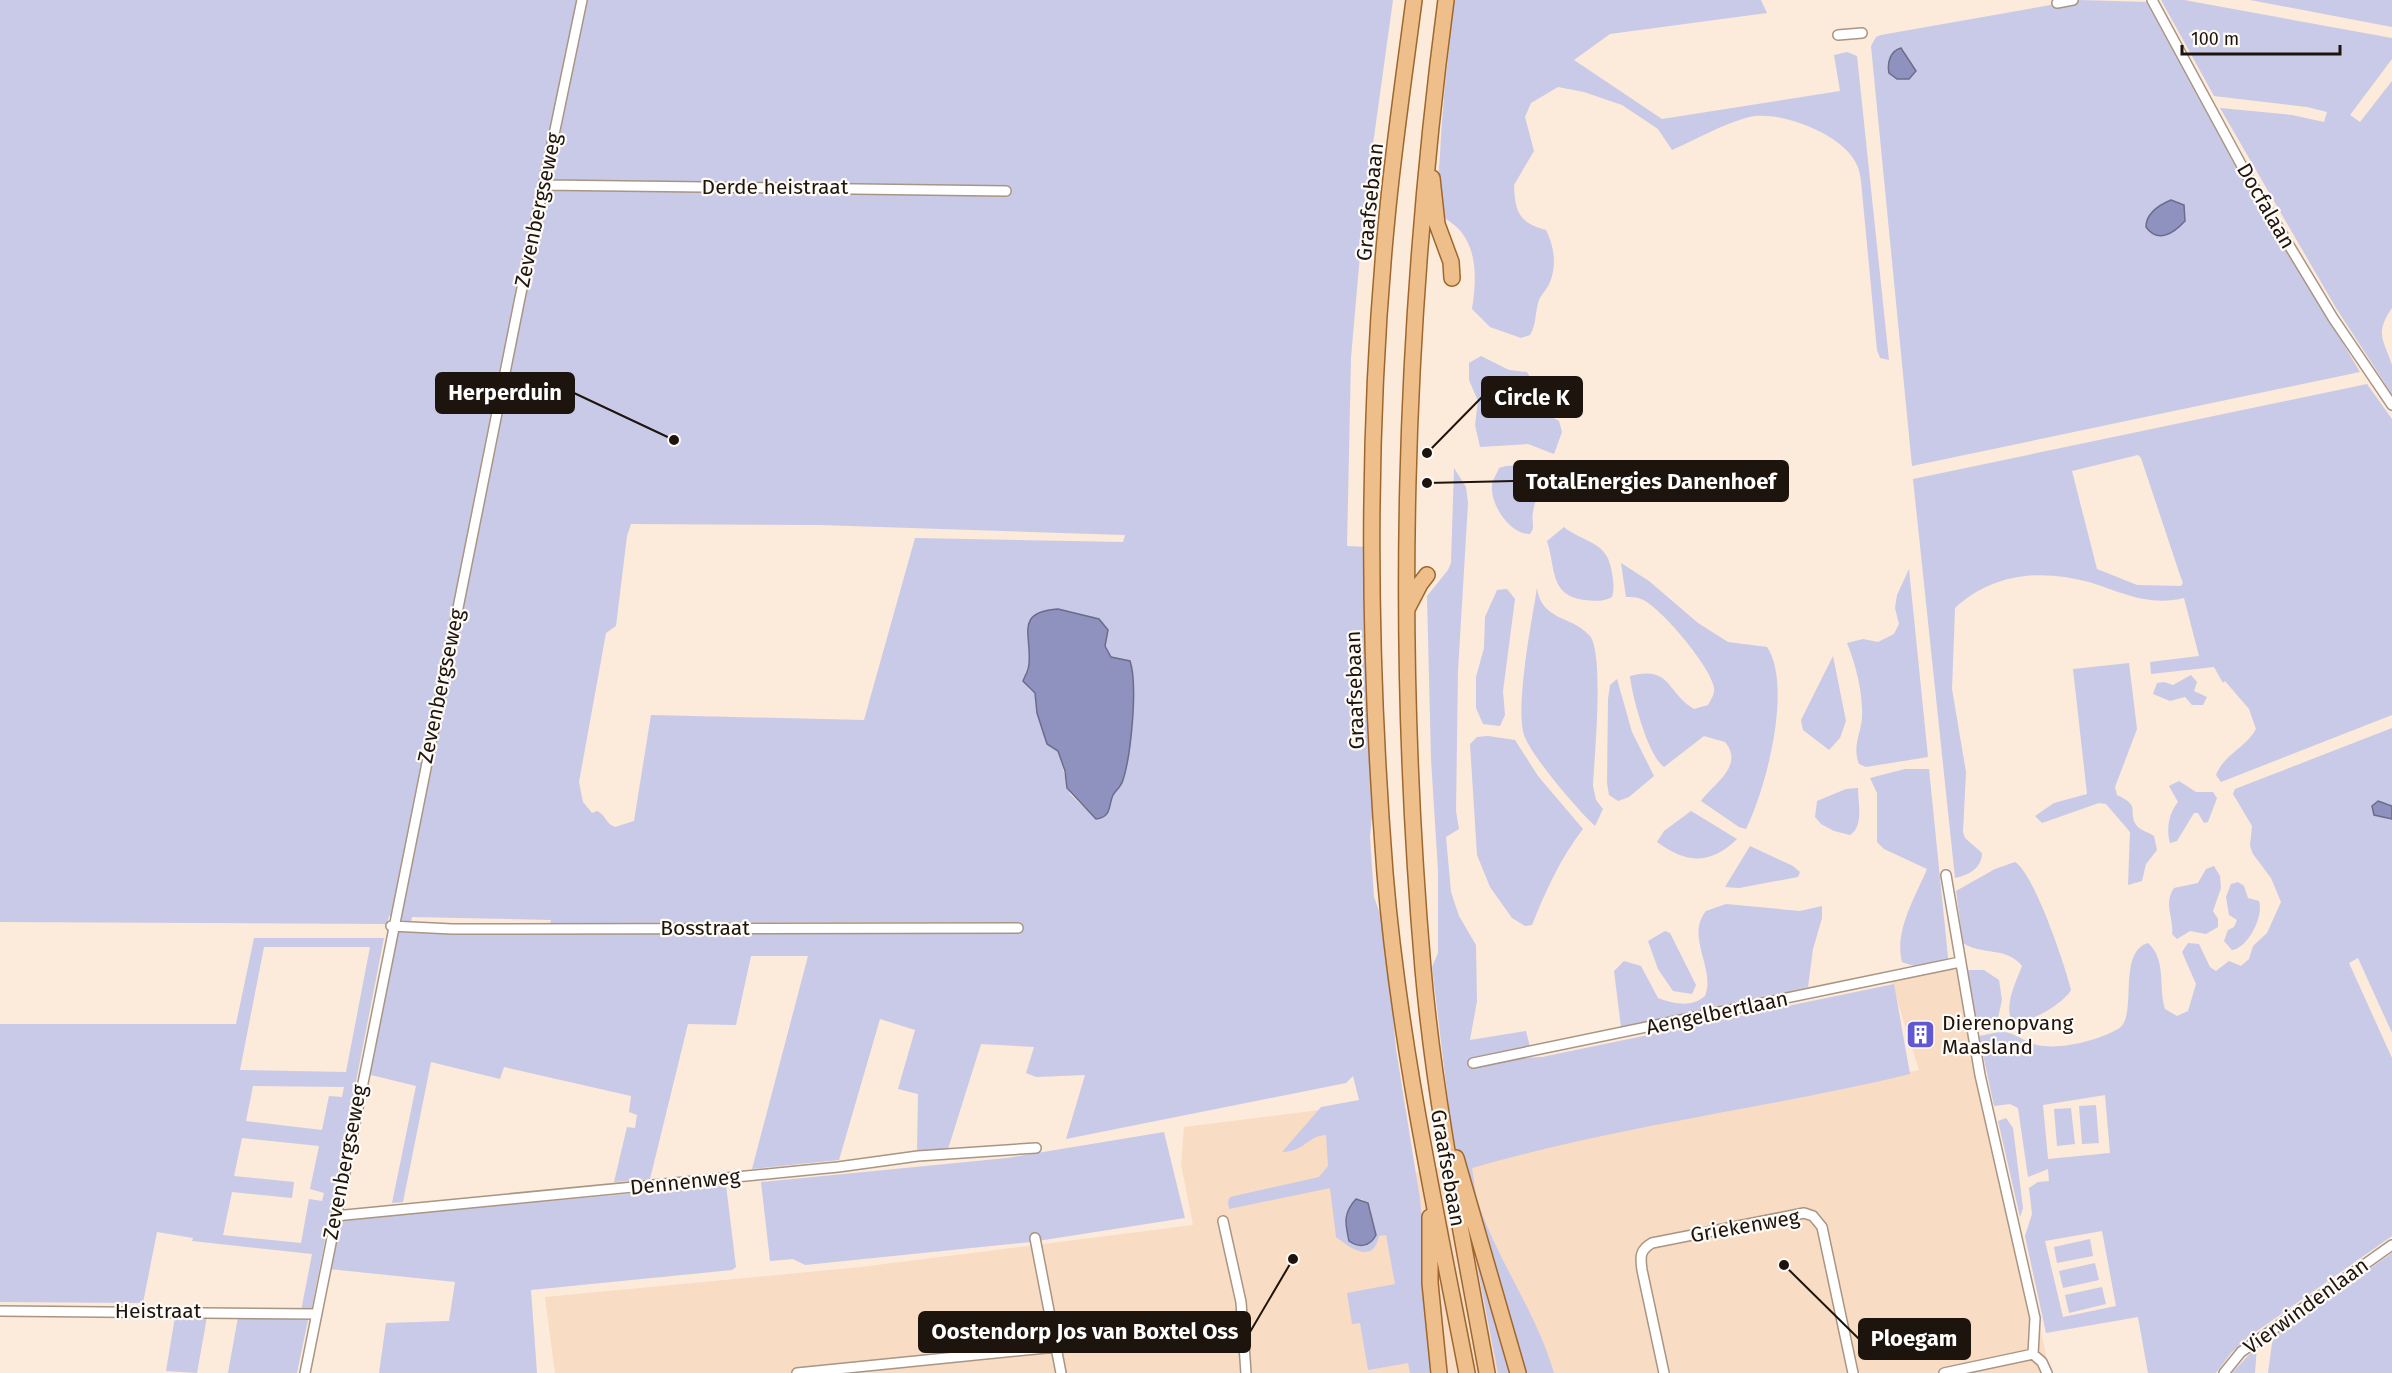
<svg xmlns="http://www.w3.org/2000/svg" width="2392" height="1373" viewBox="0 0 2392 1373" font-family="'Fira Sans',sans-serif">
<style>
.built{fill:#f8dcc3}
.green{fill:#c8cae8;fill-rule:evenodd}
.water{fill:#8f92bf;stroke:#6c6c8a;stroke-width:1.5}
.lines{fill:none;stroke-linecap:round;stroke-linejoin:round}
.minor-casing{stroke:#a99583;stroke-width:12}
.primary-casing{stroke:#9f672d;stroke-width:18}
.minor{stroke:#fff;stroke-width:9}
.primary{stroke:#efbf8b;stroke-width:15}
.labels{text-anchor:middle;stroke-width:4.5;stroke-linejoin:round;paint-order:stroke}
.street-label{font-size:21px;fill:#1c140d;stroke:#fefaf6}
.poi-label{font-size:21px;fill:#1c140d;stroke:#fefaf6;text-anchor:start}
.leader{fill:none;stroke:#1c140d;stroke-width:2}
.callout-dot{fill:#1c140d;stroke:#fefaf6;stroke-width:2}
.callout{fill:#1c140d;stroke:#1c140d;stroke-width:2}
.callout-label{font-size:22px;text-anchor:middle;font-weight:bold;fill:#fff}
</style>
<rect width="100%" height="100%" fill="#fceada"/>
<path class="built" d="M1960 966 2050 1373H555L545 1297 861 1267 1193 1225 1181 1164 1184 1127 1368 1104 1373 1181 1919 1070 1891 981Z"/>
<path class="green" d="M0 0H1393L1364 209 1351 358 1347 546 1367 547 1374 797 1370 836 1374 897 1385 928 1396 1049 1420 1199 1435 1373H1410L1408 1363 1368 1370 1360 1323 1352 1324 1347 1293 1395 1284 1386 1235 1379 1236C1373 1265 1350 1248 1336 1237L1330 1188 1229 1209 1228 1202 1230 1197 1319 1177 1328 1166 1326 1135C1307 1136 1304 1152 1282 1152L1321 1107 1359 1100 1353 1076 1346 1083 1066 1139 1085 1075 1036 1077 1026 1073 1034 1047 981 1044 948 1149 917 1152 918 1094 898 1089 915 1030 880 1019 839 1160 752 1169 808 956H751L736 1025 688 1024 650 1179 614 1182 627 1127 635 1128 637 1115 629 1112 631 1096 504 1067 500 1079 431 1062 403 1202 392 1203 416 1086 367 1074 395 931 1013 933 1017 922 585 923H550L551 920 412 917 411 922H398L399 917 389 916 387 924 0 922ZM631 524 820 525 1125 535 1123 542 915 538 864 720 651 715 634 821 615 827C606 824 605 814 597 811L592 813 583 802 579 782 606 633 616 626 627 536ZM1058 609 1099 619 1108 630 1105 646 1111 657 1119 660C1121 690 1132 753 1123 780 1121 787 1116 789 1113 795 1108 806 1112 817 1096 819L1070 794 1058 751 1047 744 1037 713 1035 693 1029 689 1025 673ZM1362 1199 1371 1210 1366 1246 1354 1244 1347 1212 1353 1202Z
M1454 0H1761L1767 13 1610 34 1574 60 1662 119 1840 91 1834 55 1847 52 1857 56 1889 360 1880 358 1877 350 1861 181C1860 175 1859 168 1856 163 1842 134 1780 110 1749 117 1723 124 1697 139 1672 150L1658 129 1622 105 1584 92 1558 87 1531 103 1525 117 1534 151 1514 185C1515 212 1519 223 1546 230 1554 246 1557 265 1550 282 1547 290 1540 295 1538 303 1535 315 1536 325 1530 335L1521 338 1490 327 1472 309C1476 284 1478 254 1462 233 1452 219 1441 222 1438 202 1436 187 1439 171 1440 156 1442 104 1449 52 1454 0Z
M2079 0 2147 2 2241 171 2360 372 1912 466 1871 46 1876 37 1881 35ZM1899 48 1903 49 1916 71 1909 79H1897L1888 70 1891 56ZM2164 202 2185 221 2173 232 2146 222 2151 213Z
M2161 0H2184L2392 38V59L2350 115 2360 122 2392 81V308C2374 334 2384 340 2392 365 2392 373 2392 386 2392 394L2336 308 2220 108 2292 115 2324 122 2327 112 2307 107 2214 96Z
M2250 0H2392V27Z
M1481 356 1509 370 1527 372C1542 396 1527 404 1559 421L1562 432 1554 454 1528 444 1480 447 1475 425 1478 401 1469 380V363Z
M2367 384 2392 419V715L2221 782 2216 775C2224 754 2246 748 2256 729L2249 709 2225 681 2223 683 2214 667 2151 674 2150 662 2199 656 2184 598C2149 607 2121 592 2089 582 2041 569 1993 573 1955 608L1952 689 1966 772 1963 832 1965 838 1982 853C1982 868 1969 875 1955 878L1913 479ZM2138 455 2141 458 2180 575 2183 583 2181 586 2137 585 2097 569 2072 471Z
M1506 466C1552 464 1539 480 1533 512 1531 521 1536 527 1530 534 1511 535 1490 505 1492 486 1492 480 1497 474 1499 468Z
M1454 468 1466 487 1468 503 1458 671 1456 811 1459 829 1446 837 1451 892 1459 916 1476 945 1477 1001 1470 1040 1526 1031 1530 1047 1469 1059 1470 1068 1519 1058 1542 1057 1894 984 1910 1074C1765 1109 1616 1126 1472 1168 1474 1180 1475 1193 1479 1205 1499 1263 1537 1314 1554 1373H1498L1453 1142 1432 967 1438 953V871L1431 759 1427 596 1448 570 1451 563Z
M1564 527C1582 542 1606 541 1611 568 1613 578 1615 587 1612 597 1604 602 1594 601 1584 600 1549 595 1556 568 1547 541Z
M1621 563 1649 581 1698 623 1728 642 1767 647C1793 686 1766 789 1746 829L1739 827 1701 801C1713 784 1745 766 1725 742L1704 736 1664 767C1648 756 1632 696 1630 676 1671 665 1666 692 1694 709L1708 705C1711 699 1715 694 1714 688 1712 668 1659 605 1641 599 1637 597 1631 597 1626 597Z
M1909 569 1928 757 1866 767 1859 764C1852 745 1861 735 1862 717 1863 693 1856 665 1847 643L1863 639 1878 642 1894 634 1899 624 1895 608 1897 595Z
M1537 588C1542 621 1570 615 1589 635 1605 650 1594 760 1593 786L1596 800 1603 809 1595 826C1577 809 1532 757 1524 735 1515 706 1532 620 1537 588Z
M1507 589 1515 599 1503 691 1505 715 1500 726 1483 724 1476 708V677L1484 648 1485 617 1497 590Z
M1833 656 1846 721 1840 738 1829 750 1803 730 1801 720Z
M2129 663 2137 729 2115 787 2117 795C2143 807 2126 811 2137 826 2141 831 2149 832 2154 836L2157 850 2146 864 2142 881 2128 885 2130 832 2106 804 2099 803 2042 823 2035 816 2054 803 2087 794 2073 669Z
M2191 675 2197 682 2194 691 2207 697 2203 705H2192L2185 697 2170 701 2153 694 2157 683 2164 682 2173 685Z
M1617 679 1632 732 1654 776 1629 797 1618 801 1609 795 1607 783 1608 699 1610 685Z
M2392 728V806L2387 803 2374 815 2392 819V1033L2358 958 2349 963 2392 1058V1236L2247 1338 2231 1353 2216 1373H2148L2138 1317 2046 1333 2025 1236 2032 1214 2029 1188 2038 1182 2049 1181 2048 1169 2028 1177 2018 1108 2010 1104 1994 1106 1979 1036C1986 1035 1995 1032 2002 1032 2014 1032 2025 1042 2037 1045 2060 1050 2097 1041 2118 1029 2139 1018 2116 952 2148 943 2167 960 2158 987 2165 1009L2177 1016 2188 1011 2196 984 2182 952 2188 943 2199 944 2210 967 2216 971 2229 961 2241 966 2249 959 2253 946 2267 933 2281 902 2271 878 2253 854 2250 846 2252 826 2233 794 2235 789ZM2105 1095 2110 1153 2048 1159 2043 1105ZM2102 1231 2116 1306 2063 1317 2045 1241Z
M1488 736 1515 740 1538 776 1583 829C1560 859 1546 890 1532 925L1525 926 1512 918 1490 887 1477 855 1470 744 1477 737Z
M1905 769H1929L1949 967C1933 969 1917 968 1902 962 1894 931 1915 898 1927 869L1884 849 1877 842V793L1870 778Z
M2179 781 2196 792H2213L2217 798 2208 822 2204 823 2198 813H2194L2177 841 2170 843C2166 829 2169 813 2178 802L2169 786Z
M1858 788C1858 803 1864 826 1850 835L1834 831 1821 824 1815 817 1817 801 1846 789Z
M1691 811 1696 814 1737 839C1710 865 1687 864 1657 842L1664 831Z
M1750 846 1793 866 1800 872 1798 877 1739 888 1725 887Z
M2015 862C2034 873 2065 965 2071 990 2063 1004 2027 1026 2011 1020 2005 1002 2016 982 2022 966 2006 946 1983 956 1963 943L1956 891 1995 869Z
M2214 866 2220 876 2221 888 2213 911 2218 919V927L2206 934 2190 931 2177 939 2172 934C2174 917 2163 904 2174 888L2198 883 2206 869Z
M2238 882 2244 886 2248 898 2259 901C2264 916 2248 948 2232 950L2224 941 2228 930 2234 927 2237 920 2229 915 2226 897 2231 884Z
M1726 904 1800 911 1822 906V918L1813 949 1808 987 1621 1027 1614 971 1624 961 1641 966 1658 998C1674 1004 1691 1008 1705 996 1716 968 1685 937 1706 911Z
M1665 931 1670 933 1696 985 1692 994 1673 991 1658 969 1648 941Z
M254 938H384L311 1312 301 1311 312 1254 192 1241 193 1238 157 1232 143 1303 0 1302V1024H236ZM264 947H370L346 1072 240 1070ZM253 1086 344 1087 342 1097 329 1096 322 1130 246 1121ZM242 1138 319 1146 310 1189 324 1193 322 1201 309 1199 301 1243 223 1235 232 1192 292 1198 294 1182 234 1176Z
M1967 970H1984L1999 980 2002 1000 1997 1022 1977 1027Z
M2096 1105 2099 1143 2082 1144 2079 1106Z
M2071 1108 2075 1144 2057 1146 2054 1109Z
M2006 1118 2013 1128 2023 1208 2020 1217 1998 1121Z
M1164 1132 1185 1218 1031 1242 805 1265 793 1259 770 1261 761 1182 1007 1158Z
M726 1185 736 1267 732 1270 531 1290 537 1373H379L386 1323 449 1321 455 1282 329 1269 339 1220Z
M2090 1239 2093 1256 2057 1263 2054 1247Z
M2392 1253V1373H2268L2273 1336Z
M2095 1263 2099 1280 2063 1288 2059 1271Z
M2102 1287 2106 1304 2069 1313 2065 1295Z
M175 1317H207L197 1373 166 1371Z
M238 1317 308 1320 297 1373H228Z
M2257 1346 2255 1373H2232Z"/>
<path class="water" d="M1901 48 1916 71 1909 79H1897L1889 73C1887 63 1890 51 1901 48Z
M2171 200 2184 205 2185 221C2174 233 2158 244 2146 227 2146 213 2159 205 2171 200Z
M1058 609 1099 619 1108 630 1105 646 1111 657 1130 661C1138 685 1131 755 1123 780 1121 787 1116 790 1113 795 1108 806 1112 817 1096 819L1067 788 1065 771 1058 751 1047 744 1037 713 1035 693 1023 681C1025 676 1029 669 1029 664 1032 635 1014 612 1058 609Z
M2378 801 2392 806V819L2374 815 2372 806Z
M1356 1199 1368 1203 1376 1235C1370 1247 1359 1248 1349 1241 1345 1223 1343 1213 1356 1199Z"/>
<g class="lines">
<defs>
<path id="minor" d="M2152 0 2249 179 2333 318 2392 405
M2057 3 2073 0
M1838 35 1862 33
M543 185 1006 191
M1946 875 1980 1075 2035 1318 2033 1354
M391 926 452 929 1018 928
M1473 1063 1960 962
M335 1216 838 1167 918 1156 1036 1148
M1223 1221 1241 1302 1246 1373
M1035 1238 1061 1373
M0 1311 316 1314
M2033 1354 2042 1362 2047 1373
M305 1373C394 915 486 457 582 0
M797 1373 1056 1347
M1664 1373 1642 1270C1640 1256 1640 1250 1652 1243L1804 1213 1813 1216 1822 1227 1853 1373
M1944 1373 2033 1354
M2224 1373 2241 1352 2392 1245"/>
<path id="primary" d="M1414 0C1405 69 1395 138 1388 207 1366 425 1368 655 1385 873 1399 1042 1435 1207 1467 1373
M1446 0C1403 326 1395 641 1423 969 1435 1105 1463 1239 1487 1373
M1432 178 1437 224 1451 262 1452 278
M1407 609 1420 584 1427 575
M1456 1158 1518 1373
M1430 1217V1283L1439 1373"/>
</defs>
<use href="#minor" class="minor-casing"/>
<use href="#primary" class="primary-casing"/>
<use href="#minor" class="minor"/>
<use href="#primary" class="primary"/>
</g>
<defs>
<symbol id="building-square" viewBox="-11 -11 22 22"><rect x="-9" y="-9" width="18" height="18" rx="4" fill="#6158d1" stroke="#fefaf6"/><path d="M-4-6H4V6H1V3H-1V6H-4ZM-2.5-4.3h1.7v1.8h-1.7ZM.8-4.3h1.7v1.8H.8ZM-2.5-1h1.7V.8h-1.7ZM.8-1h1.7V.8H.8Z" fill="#fff"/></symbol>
</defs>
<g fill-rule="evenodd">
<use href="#building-square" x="1904" y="1018" width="33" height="33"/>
</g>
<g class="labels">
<g class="street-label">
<text x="775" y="194">Derde heistraat</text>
<text transform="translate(1370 202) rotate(-84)" y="7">Graafsebaan</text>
<text transform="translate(2266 206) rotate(60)" y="7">Docfalaan</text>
<text transform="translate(538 210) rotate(-78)" y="7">Zevenbergseweg</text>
<text transform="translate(441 686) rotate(-78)" y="7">Zevenbergseweg</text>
<text transform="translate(1355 690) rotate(-92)" y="7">Graafsebaan</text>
<text x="705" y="935">Bosstraat</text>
<text transform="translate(1717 1013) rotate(-12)" y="7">Aengelbertlaan</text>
<text transform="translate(345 1162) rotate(-79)" y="7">Zevenbergseweg</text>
<text transform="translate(1448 1168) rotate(80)" y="7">Graafsebaan</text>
<text transform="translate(685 1182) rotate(-6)" y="7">Dennenweg</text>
<text transform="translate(1745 1226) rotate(-10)" y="7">Griekenweg</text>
<text transform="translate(2306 1306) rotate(-36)" y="7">Vierwindenlaan</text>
<text x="158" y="1318">Heistraat</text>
</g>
<g class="poi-label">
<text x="1942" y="1030">Dierenopvang<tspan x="1942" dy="24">Maasland</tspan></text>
</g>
</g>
<path class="leader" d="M674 440L574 393M1427 453L1482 397M1427 483L1514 481M1293 1259L1250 1332M1784 1265L1859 1339"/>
<g class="callout-dot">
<circle cx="674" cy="440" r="6"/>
<circle cx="1427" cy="453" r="6"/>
<circle cx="1427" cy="483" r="6"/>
<circle cx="1293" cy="1259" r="6"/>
<circle cx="1784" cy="1265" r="6"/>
</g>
<g class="callout">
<rect x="436" y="373" width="138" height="40" rx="6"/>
<rect x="1482" y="377" width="100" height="40" rx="6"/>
<rect x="1514" y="461" width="274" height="40" rx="6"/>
<rect x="919" y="1312" width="331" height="40" rx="6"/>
<rect x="1859" y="1319" width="111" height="40" rx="6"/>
</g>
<g class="callout-label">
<text x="505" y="400">Herperduin</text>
<text x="1532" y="405">Circle K</text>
<text x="1651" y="489">TotalEnergies Danenhoef</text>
<text x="1085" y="1339">Oostendorp Jos van Boxtel Oss</text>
<text x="1914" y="1346">Ploegam</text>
</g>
<path d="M2182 45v9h158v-9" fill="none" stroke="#1c140d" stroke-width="3"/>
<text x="2191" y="45" font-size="18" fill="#1c140d" stroke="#fefaf6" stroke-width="4.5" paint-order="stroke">100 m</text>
</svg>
